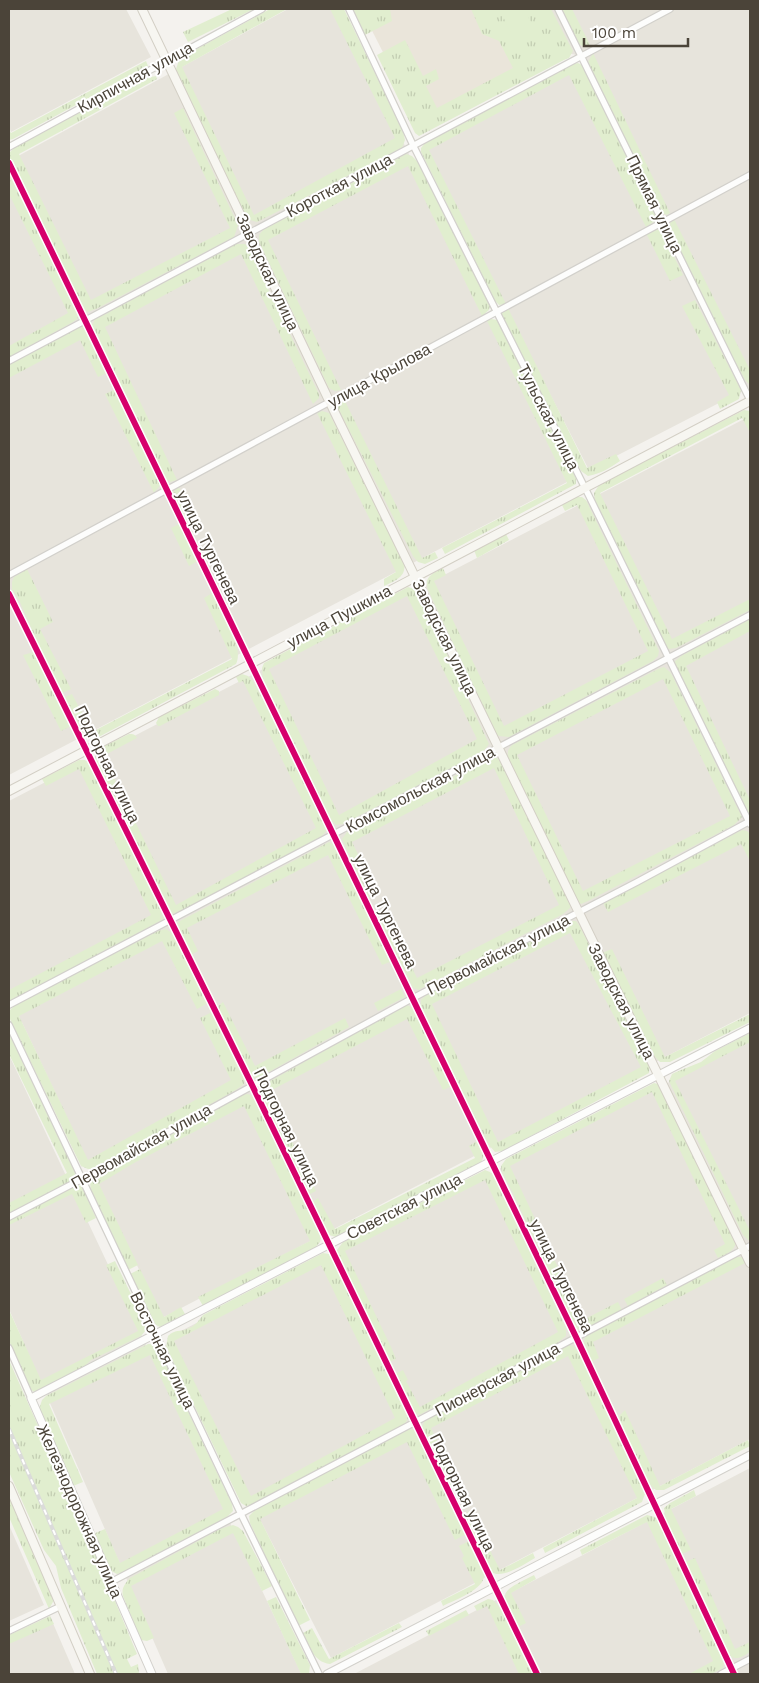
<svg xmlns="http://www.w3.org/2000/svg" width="759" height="1683" viewBox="0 0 759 1683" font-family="'Work Sans',sans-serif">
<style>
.residential{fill:#e7e4dc}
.education{fill:#eae5da}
.grass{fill:url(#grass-tufts);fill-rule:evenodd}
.garden{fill:#e1eecf}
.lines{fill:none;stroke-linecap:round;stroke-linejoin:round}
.minor-casing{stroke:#d2d0cb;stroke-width:8}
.tertiary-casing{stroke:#d2d0cb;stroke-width:9}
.secondary-casing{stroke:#d3cfc5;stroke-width:10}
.minor{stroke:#fdfdfc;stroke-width:5.5}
.tertiary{stroke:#fdfdfc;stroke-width:7}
.secondary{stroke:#f7f6f1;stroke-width:8}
.rail-casing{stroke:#dbdbda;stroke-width:4}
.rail{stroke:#fff;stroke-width:2;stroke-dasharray:5.5;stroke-linecap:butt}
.cycleway-casing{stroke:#fff;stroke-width:9}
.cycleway{stroke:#d6006c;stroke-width:6}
.labels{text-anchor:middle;stroke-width:4;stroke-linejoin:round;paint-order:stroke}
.street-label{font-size:16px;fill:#4b4439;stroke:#fff}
</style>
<defs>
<pattern id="grass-tufts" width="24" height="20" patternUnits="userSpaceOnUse" patternTransform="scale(1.25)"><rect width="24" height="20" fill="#e1eecf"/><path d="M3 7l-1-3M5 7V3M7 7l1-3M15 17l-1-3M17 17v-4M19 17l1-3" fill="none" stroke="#c3cdb2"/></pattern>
</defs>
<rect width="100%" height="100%" fill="#f4f2ee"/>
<path class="residential" d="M9 9H126L151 57 11 132 9 127Z
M288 9H339L567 482 9 775V161Z
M540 9H750V387L589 470 424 148 585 63 582 56 561 52Z
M750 416V1013L162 1318 9 995V801Z
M750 1041V1439L331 1658 167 1338Z
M9 1055 301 1673 298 1674H168L9 1309Z
M750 1468V1674H354Z
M9 1525 44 1605 9 1621Z
M52 1621 75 1674H9V1640Z"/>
<path class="education" d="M361 9H540L561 52 421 127Z"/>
<path class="grass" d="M232 9H254L188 42 183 32Z
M270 9H287L182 67 254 215 395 138 330 9H344L403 131 405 140 402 148 257 222 250 220 246 216 176 69 179 60 182 57Z
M352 9H390L392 21 365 35Z
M471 9H551L573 51 569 58 564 60 419 136 415 133 377 55 405 40 423 76 436 69 439 79 426 86 437 108 513 68 499 41 482 34Z
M561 9H572L590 45 584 47 579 44Z
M593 53 670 213 667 215 662 213 588 62Z
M146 61 148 66 13 139 9 140V130L11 133Z
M578 63 582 65 590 81 657 217 655 221 646 227 569 75 429 150 506 304 499 305 495 301 421 152V148L425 143 572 64Z
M156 76 157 79 19 154 91 300 230 228 174 113 183 108 238 225 234 237 96 309 87 312 85 310 10 159 9 153 16 146 140 79Z
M406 154 412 156 418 162 490 306 489 310 482 316 408 166 268 240 341 390 335 391 329 388 259 242V235L263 230Z
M9 169 79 313 77 319 73 322 9 357V346L68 313 9 194Z
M674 219 750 370V385L745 380 731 354 671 232 670 223Z
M653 229 661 230 683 275 670 281 646 233Z
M236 244H245L248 247 319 394V398L313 404 241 254 105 327 177 480 170 482 166 480 92 325 95 319 100 317Z
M695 300 741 390 739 399 720 409 717 402 729 395 682 306Z
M508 308 587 468 616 454 620 461C610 468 600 474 588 476L581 471 501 315 502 312Z
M491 319 498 320 576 478V484L445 554 442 548 567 483 487 321Z
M80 326H84L87 330 107 373 98 377 80 340 9 378V365Z
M114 390 161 484 154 493 105 394Z
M343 397 422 558 435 552 438 558 425 564 418 562 413 556 338 408 337 403Z
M744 410 750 411V433L742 418 600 493 672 639 750 599V610L676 648 669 649 664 646 595 501 594 493 599 485Z
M322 411 329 413 404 563C407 577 394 581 384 586V579L396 572 317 413Z
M179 487 193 518 185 522 172 495 174 489Z
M577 497H582L586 500 659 651 658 656 653 661 509 737 499 736 496 734 428 590C424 577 431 574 443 568L446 575 434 581 504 726 648 651 577 505 565 511 562 505Z
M179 524 198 561 189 566 171 528Z
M506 534 509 540 477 558 474 550Z
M27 569 53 622 40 629 71 689 62 693 39 646 20 602 12 589V582L14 577Z
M408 587 417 590 489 744 483 752 343 824 336 825 332 821 263 681 262 668 264 663ZM407 596 477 739 339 815 269 669Z
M212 593C220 610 245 646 236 664L93 740 86 738 65 697 72 694 92 732 232 659 204 598Z
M750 619V631L686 666 750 800V815L746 812 674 662 681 656Z
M34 652 36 653 71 726 61 731 23 655Z
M664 667 670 672 673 677 742 817 734 825 588 901 581 904 578 902 509 761C507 754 507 750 512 745L658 669ZM663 679 730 816 583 891 517 755Z
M242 674 248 676 253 681 281 733 327 830 321 837 178 915 171 913 169 910 95 760 96 750 129 734C133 734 135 734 137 738L103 756 176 905 316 828 243 681 239 683 236 677Z
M215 689 219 691V695L160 726H158L156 723 159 717Z
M489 758H497L501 762 570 904V908L563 914 422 988 419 990 413 988 382 924V918L386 916 417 978 559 905 494 768 352 842 377 893 369 898 342 839 347 832Z
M79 760H85L88 763 154 893 164 919 9 1002V990L151 915 79 769 46 786 42 779Z
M742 830 747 831 750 834V861L741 844 608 912 603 903Z
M329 842 335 845 390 962 382 965 328 855 187 928 198 951 191 955 177 928 178 922Z
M569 921H576L579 925 650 1063 649 1073 503 1151 495 1152 489 1145 421 1008V1000L427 994ZM570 933 641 1067 498 1142 432 1004Z
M166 929 173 934 208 1003 197 1009 162 941 19 1016 88 1160 231 1080 200 1018 212 1012 245 1077 244 1084 236 1090 92 1169H88L81 1166 9 1017V1011L14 1006 158 931Z
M612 949 665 1057 750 1014V1022L670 1062H660L653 1055 602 953Z
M401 989 405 997 378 1011 374 1003Z
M223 1002 255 1066 345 1018 349 1027 260 1077 256 1078 251 1076 217 1007Z
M407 1005 413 1008 452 1086 443 1090 407 1019 268 1092 316 1191 308 1195 260 1095 261 1086Z
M9 1032 76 1172 75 1176 70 1181 9 1213V1203L67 1173 9 1054Z
M750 1033V1042L675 1081 750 1231V1240H748L743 1235 669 1081 672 1074 676 1072 701 1062 715 1051Z
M654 1083 658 1084 661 1088 736 1242C734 1252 726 1254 718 1258L714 1250 725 1244 652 1092 510 1166 583 1320 618 1302 622 1310 584 1330H579L574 1325 512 1191 502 1172 501 1166 506 1159Z
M247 1094 251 1095 256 1101 321 1238 320 1242 314 1249 203 1306 198 1297 310 1241 244 1106 134 1163 99 1184 138 1265 126 1271 91 1192 90 1183 95 1175 242 1095Z
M477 1141C481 1148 487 1156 480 1163L336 1237 329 1235 312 1202 318 1198 335 1229 475 1158 469 1146Z
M485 1170 490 1172 493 1175 566 1328V1336L556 1344 419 1415 414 1413 395 1374 403 1370 408 1380 406 1381 420 1407 558 1332 485 1180 345 1251 392 1349 396 1359 389 1362 337 1253V1250L343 1242Z
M75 1185 82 1186 96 1218 86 1223 72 1194 9 1225V1219Z
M323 1253 329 1254 332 1257 408 1418 405 1424 400 1427 254 1504 246 1506 241 1503 166 1347 168 1336C175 1329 180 1332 187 1329 196 1326 198 1321 203 1315ZM321 1265 395 1418 251 1496 174 1341Z
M737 1257H742L747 1262 593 1342 599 1358 591 1362C586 1353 580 1344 587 1334Z
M115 1261 145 1323 146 1330 141 1336 91 1360 85 1366 34 1392 30 1389 9 1341V1310L41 1380 138 1331 106 1265Z
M140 1269 164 1317 181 1307 185 1314 160 1327 154 1324 128 1275Z
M663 1278 667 1285 628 1306 624 1299Z
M148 1344H154L157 1346 232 1504 233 1511 227 1517 124 1572 117 1574 109 1570 93 1534 105 1529 120 1563 223 1509 150 1355 49 1404 83 1482 73 1486 39 1409 42 1400 46 1396Z
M570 1345 574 1346 578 1351 645 1494 642 1502 545 1553 543 1548 637 1498 568 1356 431 1428 457 1482 450 1486 422 1428 424 1422 433 1415 564 1346Z
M9 1360 108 1584 137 1654 127 1659 131 1667 138 1664 139 1674H97L61 1588 56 1566 44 1550 9 1472Z
M625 1410 660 1486 748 1440 750 1446 664 1490H656C640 1478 626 1436 618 1417Z
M407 1429 414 1430 417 1433 466 1534 455 1540 407 1442 260 1519 310 1620 298 1626 250 1523 249 1516 257 1508Z
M694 1490 696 1496 671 1509 691 1550 682 1554 666 1520 664 1508 670 1503Z
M9 1497 54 1600 49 1609 9 1517Z
M470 1511 500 1570 533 1553 535 1558C524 1564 501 1581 490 1571L463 1514Z
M647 1515 655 1517 658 1521 724 1661 723 1668 711 1674H689L713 1661 647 1522 582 1555 580 1550Z
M233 1525 238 1527 243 1531 272 1586 262 1591 233 1533 131 1586 154 1638 147 1641 141 1640 123 1596C121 1589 125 1583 130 1578L220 1529Z
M469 1541C473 1551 481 1563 484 1573 487 1589 455 1600 443 1606L441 1601 475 1584 462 1558 464 1556 459 1546Z
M695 1558 735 1649 750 1642V1652C743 1656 737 1661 730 1656L685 1562Z
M534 1575 536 1579 511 1593 526 1623 518 1627C500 1590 497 1594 534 1575Z
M276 1597 310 1665 309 1674H301L267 1601Z
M488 1599 493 1600 500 1608 534 1674H519L487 1606 477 1611 474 1606Z
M466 1610 469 1615 429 1636 426 1631Z
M50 1616 54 1624 9 1644V1635Z
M399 1623 402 1627 330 1664C313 1662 309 1645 303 1633L312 1628 329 1659Z"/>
<path class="garden" d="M499 9H524L535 30 515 40Z"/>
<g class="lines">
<defs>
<path id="minor" d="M349 9 413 145 590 498 750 824
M558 9 750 400
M9 147 262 9
M9 163 576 1337 734 1674
M9 361 670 9
M9 575C257 443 502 307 750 175
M9 594 252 1085 537 1674
M9 1005 750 615
M9 1025 241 1514 319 1674
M9 1217 82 1179 413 998 637 882 750 821
M9 1348 31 1398
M111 1582 750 1246
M9 1631 61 1606
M721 1674 750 1659"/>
<path id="tertiary" d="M152 1674 31 1398 750 1028
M327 1674 750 1455"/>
<path id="secondary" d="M142 9 335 413 750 1263
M9 791 750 401
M9 1486 90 1674"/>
</defs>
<use href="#minor" class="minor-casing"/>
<use href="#tertiary" class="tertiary-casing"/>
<use href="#secondary" class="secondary-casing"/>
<use href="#minor" class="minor"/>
<use href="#tertiary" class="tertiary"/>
<use href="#secondary" class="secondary"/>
<defs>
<path id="rail" d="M9 1429 116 1674"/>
</defs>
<use href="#rail" class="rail-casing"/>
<use href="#rail" class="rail"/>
<defs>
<path id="cycleway" d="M9 163 576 1337 734 1674
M9 594 252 1085 537 1674"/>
</defs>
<use href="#cycleway" class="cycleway-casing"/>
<use href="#cycleway" class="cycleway"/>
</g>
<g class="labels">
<g class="street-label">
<text transform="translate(135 77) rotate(-29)" y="6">Кирпичная улица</text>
<text transform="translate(339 185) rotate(-28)" y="6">Короткая улица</text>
<text transform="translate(655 204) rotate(64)" y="6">Прямая улица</text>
<text transform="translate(268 272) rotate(65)" y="6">Заводская улица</text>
<text transform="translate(379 375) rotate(-29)" y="6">улица Крылова</text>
<text transform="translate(549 417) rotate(63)" y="6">Тульская улица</text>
<text transform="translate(209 547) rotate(64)" y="6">улица Тургенева</text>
<text transform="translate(339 616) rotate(-28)" y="6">улица Пушкина</text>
<text transform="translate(445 637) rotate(64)" y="6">Заводская улица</text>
<text transform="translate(108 764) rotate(64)" y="6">Подгорная улица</text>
<text transform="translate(420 789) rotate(-28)" y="6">Комсомольская улица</text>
<text transform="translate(386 911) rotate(64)" y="6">улица Тургенева</text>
<text transform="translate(498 954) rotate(-27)" y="6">Первомайская улица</text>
<text transform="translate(622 1001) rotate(63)" y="6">Заводская улица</text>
<text transform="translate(287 1127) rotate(64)" y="6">Подгорная улица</text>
<text transform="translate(141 1146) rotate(-29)" y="6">Первомайская улица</text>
<text transform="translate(404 1206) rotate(-27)" y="6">Советская улица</text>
<text transform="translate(562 1276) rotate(64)" y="6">улица Тургенева</text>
<text transform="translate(163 1350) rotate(64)" y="6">Восточная улица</text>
<text transform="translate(497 1379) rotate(-28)" y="6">Пионерская улица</text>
<text transform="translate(463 1492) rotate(64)" y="6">Подгорная улица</text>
<text transform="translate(80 1511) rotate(66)" y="6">Железнодорожная улица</text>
</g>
</g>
<rect width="759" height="1683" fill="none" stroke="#4b4439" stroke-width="20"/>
<path d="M584 38v8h104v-8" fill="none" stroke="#4b4439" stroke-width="2.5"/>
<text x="592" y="38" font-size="15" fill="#4b4439" stroke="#ffffff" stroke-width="4" paint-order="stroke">100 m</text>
</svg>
